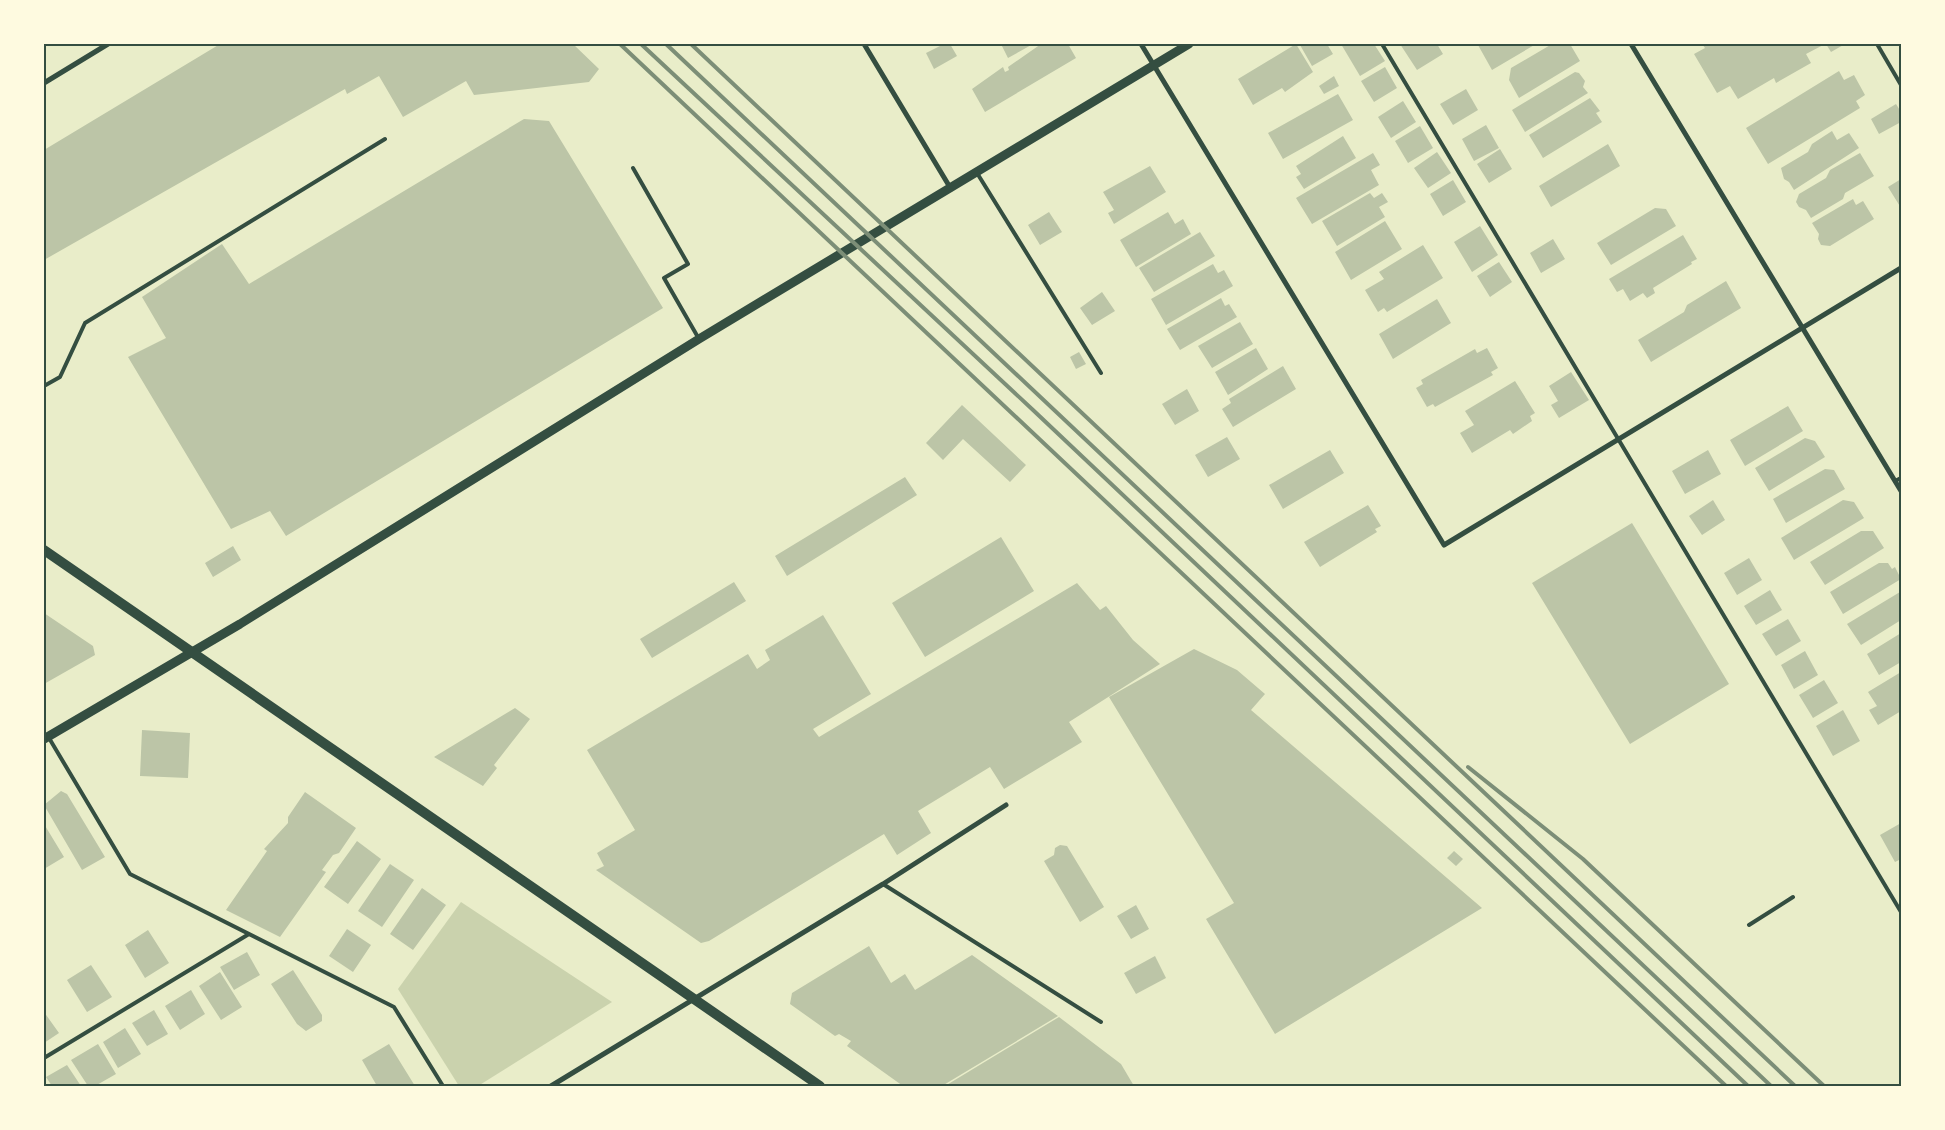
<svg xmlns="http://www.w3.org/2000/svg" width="1945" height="1130" viewBox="0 0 1945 1130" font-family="'Fira Sans',sans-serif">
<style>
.green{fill:#cad2ad}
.building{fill:#bcc5a7}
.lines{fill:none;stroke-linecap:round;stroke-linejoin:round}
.service{stroke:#344e41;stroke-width:4}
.minor{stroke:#344e41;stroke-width:5}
.tertiary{stroke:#344e41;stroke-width:9}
.secondary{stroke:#344e41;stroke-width:10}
.rail{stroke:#7c8e77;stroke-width:4}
.neatline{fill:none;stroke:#344e41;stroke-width:2}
</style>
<rect width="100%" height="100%" fill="#e9edc9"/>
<path class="green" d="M461 902 612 1002 478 1086H459L398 989Z"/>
<path class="building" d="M220 44H573L599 69 589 82 474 95 466 81 403 117 379 76 347 94 345 89 44 260V150Z
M944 44H950L957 56 934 69 926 53Z
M1001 44H1033L1008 58Z
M1041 44H1068L1076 58 985 112 972 89 1003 67 1005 72 1009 70 1008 67Z
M1296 44 1313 72 1285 92 1282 88 1253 105 1238 79Z
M1302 44H1327L1333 54 1312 66 1300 45Z
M1341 44H1374L1385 61 1360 76Z
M1400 44H1437L1443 54 1417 70Z
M1481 44H1536L1492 70 1478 45Z
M1552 44H1570L1580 61 1519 98 1509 80 1511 68Z
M1702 44H1825L1806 54 1811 63 1776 83 1774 78 1738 99 1730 86 1717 93 1694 54 1705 48Z
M1826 44H1845L1831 52Z
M1385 67 1397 88 1374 102 1361 81Z
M1839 71 1844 80 1854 75 1865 95 1856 101 1860 108 1768 164 1746 128Z
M1575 72 1579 73 1585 81 1583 87 1588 93 1525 132 1512 110Z
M1334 76 1339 86 1324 94 1319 86Z
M1466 89 1478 110 1453 125 1440 104Z
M1338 94 1353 120 1283 159 1268 133Z
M1590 98 1600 111 1596 113 1602 122 1543 158 1529 135Z
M1403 101 1416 122 1391 138 1378 117Z
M1896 104 1901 112V122L1879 134 1871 119Z
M524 119 549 121 663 308 286 536 270 511 231 529 128 357 166 338 142 297 222 244 249 284Z
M1486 125 1499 148 1474 161 1462 139Z
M1420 126 1433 148 1408 163 1395 141Z
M1832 131 1837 140 1849 133 1859 148 1794 190 1789 182 1784 179 1781 168 1808 152 1812 144Z
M1343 136 1356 158 1304 189 1296 177 1301 174 1296 166Z
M1608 144 1620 166 1551 207 1539 186Z
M1500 149 1512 169 1489 183 1477 164Z
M1437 152 1451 173 1428 188 1414 168Z
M1373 153 1380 165 1371 170 1379 185 1312 224 1296 198Z
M1860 153 1874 176 1845 193 1843 199 1811 218 1806 210 1799 207 1796 202 1799 194 1826 178 1830 170Z
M1150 166 1166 192 1114 224 1108 213 1114 210 1103 192Z
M1901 179V208L1888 187Z
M1453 180 1466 202 1443 216 1430 194Z
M1370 193 1374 198 1382 193 1388 202 1379 207 1385 217 1337 246 1322 221Z
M1853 199 1856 205 1863 201 1874 219 1830 246 1821 245 1818 239 1819 234 1812 223Z
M1655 208 1666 209 1676 226 1611 265 1597 243Z
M1049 212 1062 232 1040 245 1028 225Z
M1168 212 1175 224 1183 219 1191 234 1136 267 1120 240Z
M1385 221 1402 249 1351 280 1335 252Z
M1480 226 1498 255 1472 272 1454 242Z
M1200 232 1215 256 1154 292 1139 268Z
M1683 235 1697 259 1691 262 1692 264 1653 288 1655 293 1647 298 1643 293 1630 301 1623 289 1617 292 1609 279Z
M1553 239 1565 259 1541 273 1530 253Z
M1423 245 1443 278 1387 312 1384 308 1378 312 1365 290 1384 279 1379 272Z
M1499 262 1512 282 1490 297 1477 276Z
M1213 264 1218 273 1224 270 1233 286 1166 325 1151 299Z
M1726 281 1741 308 1651 362 1638 340 1684 312 1687 305Z
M1102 292 1115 311 1092 325 1080 308Z
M1221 298 1225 306 1229 304 1237 317 1180 350 1167 329Z
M1437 299 1451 323 1393 359 1379 334Z
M1240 322 1253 344 1212 368 1198 346Z
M1256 348 1268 369 1228 395 1215 372Z
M1487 348 1498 368 1491 372 1493 375 1435 407 1433 404 1427 407 1416 388 1423 384 1421 380 1475 349 1477 353Z
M1079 352 1086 364 1076 369 1070 357Z
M1283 366 1296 389 1233 427 1222 409 1231 403 1229 399Z
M1571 372 1589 400 1559 418 1551 405 1558 401 1549 386Z
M1515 381 1535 413 1530 416 1532 421 1513 434 1510 430 1472 453 1460 433 1474 425 1465 411Z
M1187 389 1199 411 1175 425 1162 404Z
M962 405 1026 465 1010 482 963 439 943 460 926 443Z
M1788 406 1803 431 1745 466 1730 440Z
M1227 437 1240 459 1208 477 1195 455Z
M1805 438 1815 441 1825 457 1769 491 1755 468Z
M1330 450 1344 473 1283 509 1269 485Z
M1708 450 1721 474 1685 494 1672 471Z
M1825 469 1834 470 1845 489 1786 523 1773 499Z
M905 477 917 495 787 576 775 556Z
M1713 500 1725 520 1702 535 1689 516Z
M1843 500 1854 502 1864 518 1794 560 1781 538Z
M1368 505 1381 526 1375 529 1377 532 1320 567 1304 542Z
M1632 523 1729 684 1630 744 1532 583Z
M1861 531H1873L1884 548 1825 585 1810 562Z
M1001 537 1034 591 925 657 892 603Z
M233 546 241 560 213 577 205 563Z
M1749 558 1762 580 1737 595 1724 573Z
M1879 563H1888L1892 569 1895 567 1901 579 1843 614 1830 592Z
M734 582 746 601 652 658 640 639Z
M1077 583 1100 610 1106 606 1133 640 1160 664 1069 722 1082 742 1004 789 990 767 918 811 931 833 897 855 884 834 709 941 701 943 596 870 604 866 597 853 635 830 587 750 748 654 757 669 770 660 765 650 823 615 871 694 813 729 819 737Z
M1770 590 1782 610 1756 625 1744 606Z
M1900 592 1901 620 1861 645 1847 624Z
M44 613 93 646 95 655 44 684Z
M1788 619 1801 641 1776 656 1762 634Z
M1901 633V662L1879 675 1867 654Z
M1194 649 1237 670 1265 694 1251 710 1482 908 1275 1034 1206 919 1234 903 1109 697Z
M1805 651 1818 675 1794 689 1781 665Z
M1901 672V711L1878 725 1869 710 1877 706 1868 692Z
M1824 680 1838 703 1813 718 1799 695Z
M515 708 530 719 494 765 497 768 483 786 434 757Z
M1843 710 1860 741 1833 756 1816 726Z
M142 730 190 733 188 778 140 776Z
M61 791 67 794 105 857 82 870 44 805Z
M305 792 356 828 339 853 333 855 322 870 326 872 280 937 226 910 267 851 264 849 288 823V817Z
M1901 823V859L1895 862 1880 835Z
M44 824 64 857 44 869Z
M357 841 381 859 348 904 324 887Z
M1060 845 1067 846 1104 907 1080 922 1044 861 1054 855 1055 848Z
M1454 851 1463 859 1456 866 1447 858Z
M390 864 414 880 382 927 358 911Z
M422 888 446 905 413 950 390 934Z
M1136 905 1149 929 1131 939 1117 916Z
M347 929 371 945 353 972 329 956Z
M148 930 169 963 145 978 125 945Z
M869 946 891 983 905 974 915 990 972 955 1058 1016 942 1086H903L847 1046 851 1041 839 1034 835 1036 790 1004 792 993Z
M247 952 260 975 234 990 220 967Z
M1155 956 1166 978 1136 994 1124 973Z
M91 965 112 997 87 1012 67 980Z
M293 970 322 1015V1021L306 1031 297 1024 271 984Z
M220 972 242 1007 221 1020 199 986Z
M191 990 205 1014 180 1030 165 1006Z
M154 1010 168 1034 147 1046 132 1023Z
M44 1012 59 1033 44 1043Z
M1059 1017 1121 1064 1134 1086H945Z
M125 1028 141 1054 118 1068 103 1042Z
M98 1044 116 1074 95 1086H88L71 1060Z
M389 1044 415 1086H377L362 1060Z
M67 1065 81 1086H52L46 1077Z"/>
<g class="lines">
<path class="service" d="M1382 44 1901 912
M1877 44 1901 85
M633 168 688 264 664 278 699 339
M977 173 1101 373
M44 386 60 377 85 323 385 139
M1895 481 1901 478
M49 738 130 874 394 1007 443 1086
M883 884 1101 1022
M1749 925 1793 897
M44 1058 249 934"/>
<path class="minor" d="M864 44 951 189
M1141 44 1444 545 1901 268
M1631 44 1901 491
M44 83 108 44
M551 1086 883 884 1006 805"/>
<path class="tertiary" d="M44 739 240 624 699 339 1189 44"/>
<path class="secondary" d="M44 550 820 1086"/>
<path class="rail" d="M620 44 1726 1086
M641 44 1033 410 1748 1086
M666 44 1771 1086
M691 44 1795 1086
M1468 767 1583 859 1824 1086"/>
</g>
<rect width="1945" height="1130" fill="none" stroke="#fefae0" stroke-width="90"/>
<rect x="45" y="45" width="1855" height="1040" class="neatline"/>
</svg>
